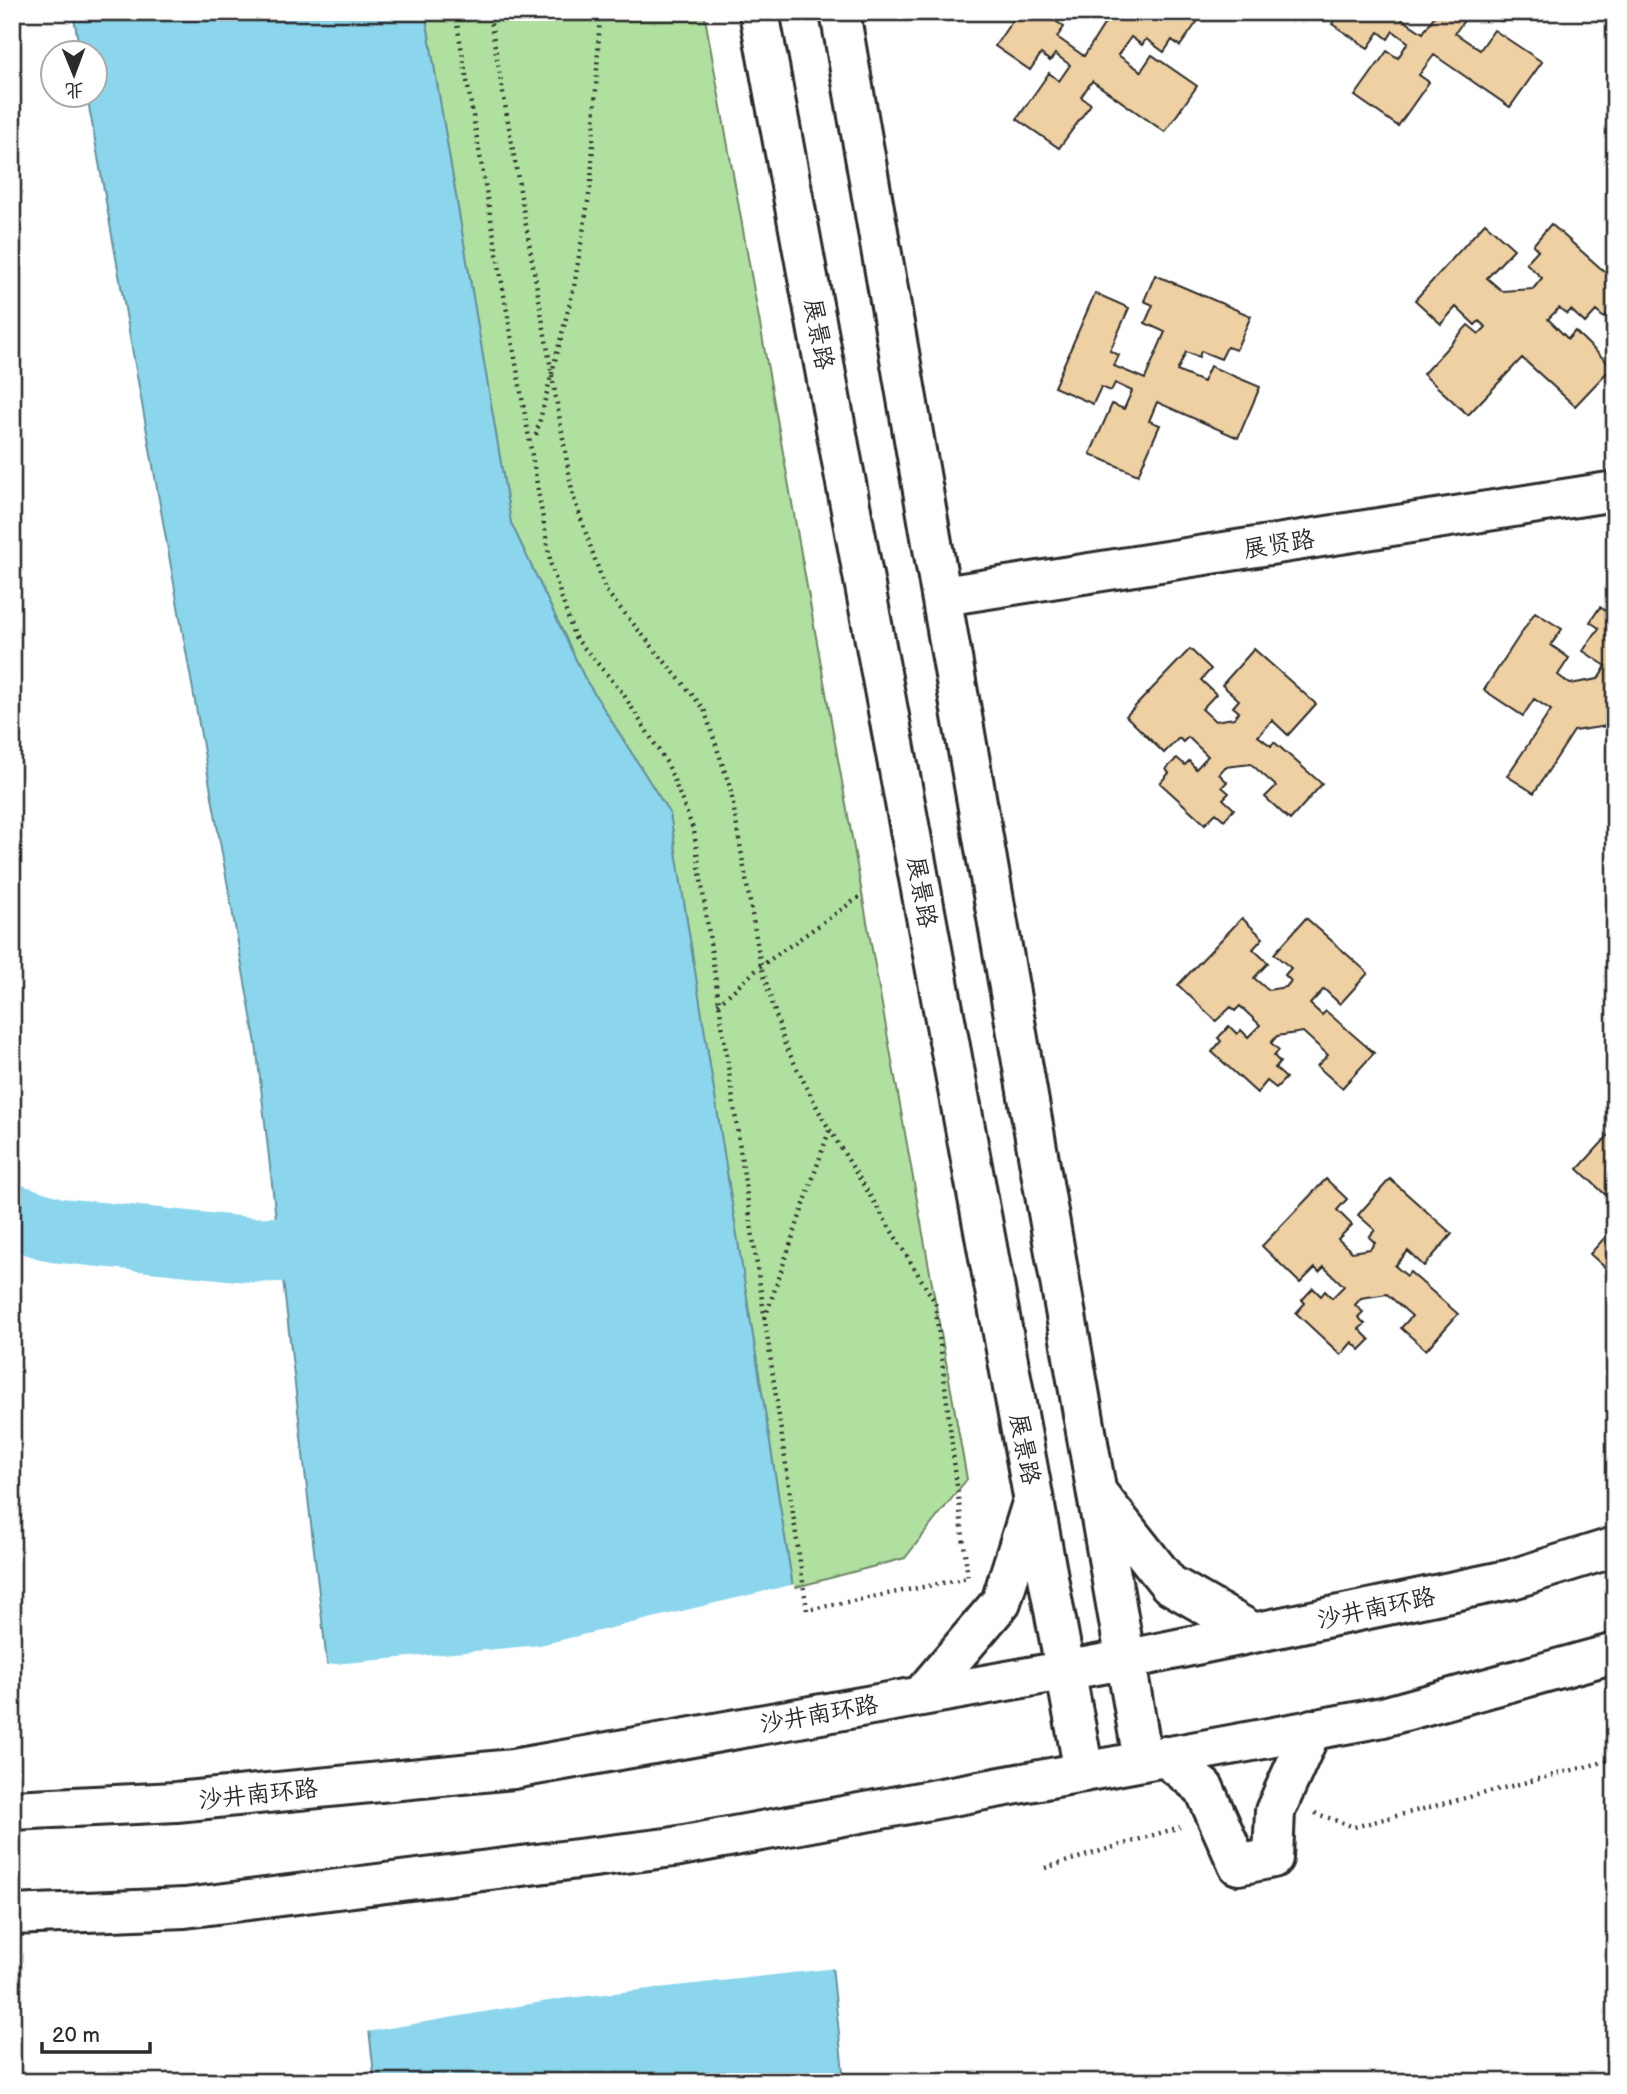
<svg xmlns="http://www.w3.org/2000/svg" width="1627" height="2094" viewBox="0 0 1627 2094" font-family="'Balsamiq Sans','LXGW WenKai TC',sans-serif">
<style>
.green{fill:#b0e0a0;stroke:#6e8666;stroke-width:2}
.water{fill:#8cd6ed;stroke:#65929f;stroke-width:2}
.pier{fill:#fff}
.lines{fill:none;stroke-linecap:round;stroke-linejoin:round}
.river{stroke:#8cd6ed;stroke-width:65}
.building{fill:#efd0a2;stroke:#2b2b2b;stroke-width:2}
.minor-casing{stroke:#2b2b2b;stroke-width:44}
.secondary-casing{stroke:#2b2b2b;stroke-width:44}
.path{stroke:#2b2b2b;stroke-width:4.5;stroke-dasharray:2 5;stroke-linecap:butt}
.minor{stroke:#fff;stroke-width:38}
.secondary{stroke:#fff;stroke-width:38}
.path-bridge{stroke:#2b2b2b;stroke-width:4.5;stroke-dasharray:2 5;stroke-linecap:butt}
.labels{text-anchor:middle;stroke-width:5;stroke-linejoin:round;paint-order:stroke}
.street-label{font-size:24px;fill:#2b2b2b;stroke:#fff}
</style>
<rect width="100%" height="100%" fill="#fff"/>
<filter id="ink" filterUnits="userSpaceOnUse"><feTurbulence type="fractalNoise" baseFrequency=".0143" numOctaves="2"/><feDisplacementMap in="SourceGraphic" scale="14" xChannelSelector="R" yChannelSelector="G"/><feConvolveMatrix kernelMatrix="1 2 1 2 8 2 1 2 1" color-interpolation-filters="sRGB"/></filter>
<g filter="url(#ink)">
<path class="green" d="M425 12H704L967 1479 905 1558 793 1588 670 814 585 679 511 523Z"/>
<path class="water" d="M73 12H425L511 523 585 679 670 814 793 1588 844 2082H375L256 1044 87 95 94 94V52H80Z"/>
<path class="pier" d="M795 1584 836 1968 560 1999 366 2032 324 1665 540 1645Z"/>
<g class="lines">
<path class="river" d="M12 1216 56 1230 253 1250 369 1248"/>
</g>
<path class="building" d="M1018 12H1063L1057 22 1064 27 1057 37 1084 56 1112 12H1198L1202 15 1180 46 1172 40 1164 52 1146 39 1142 45 1131 37 1118 55 1141 71 1152 55 1197 86 1165 132 1092 81 1081 97 1091 104 1059 148 1017 119 1049 73 1059 81 1070 65 1055 54 1050 61 1041 54 1030 70 995 46Z
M1340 12H1398L1396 15 1423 33 1437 12H1470L1455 33 1480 50 1494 30 1542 62 1510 107 1434 55 1419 75 1429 82 1398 126 1355 96 1387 51 1398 58 1408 42 1393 31 1388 39 1379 32 1368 48 1332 24Z
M1488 12H1508L1501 21Z
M1485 223 1514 249 1487 278 1502 291 1533 289 1542 278 1526 263 1538 250 1533 245 1551 224 1615 281V307L1604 318 1596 311 1585 323 1571 310 1567 314 1559 308 1548 319 1568 339 1575 331 1612 367 1575 406 1522 358 1468 415 1423 374 1468 325 1479 334 1486 327 1479 321 1475 325 1456 307 1441 324 1415 300Z
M1155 275 1251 316 1236 350 1227 347 1221 359 1201 351 1199 357 1186 352 1177 371 1203 382 1210 366 1260 387 1238 438 1157 402 1149 421 1160 425 1138 475 1090 454 1112 404 1124 409 1132 391 1115 383 1111 391 1101 387 1093 404 1054 387 1095 293 1129 308 1110 351 1119 355 1114 366 1145 379 1165 332 1145 323 1153 305 1144 301Z
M1600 607 1615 617V731L1607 726 1574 731 1534 793 1507 776 1551 710 1534 699 1523 716 1484 690 1535 612 1562 629 1551 645 1569 658 1558 675 1570 684 1598 679 1606 666 1583 651 1599 628 1590 622Z
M1190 649 1211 669 1201 680 1216 694 1202 709 1215 721 1234 718 1239 712 1233 707 1239 700 1222 685 1254 649 1316 704 1288 735 1272 720 1258 736 1271 746 1274 742 1322 784 1290 820 1265 797 1276 786 1251 764 1225 767 1219 774 1227 782 1222 787 1229 793 1223 799 1234 809 1224 820 1216 813 1205 824 1160 783 1169 773 1166 769 1177 758 1185 765 1189 761 1196 769 1208 756 1188 737 1183 742 1179 738 1164 753 1126 716Z
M1242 918 1263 938 1253 949 1268 963 1254 978 1268 990 1286 987 1291 981 1285 975 1291 968 1274 954 1306 918 1368 973 1340 1004 1324 989 1310 1004 1322 1015 1326 1011 1374 1053 1342 1088 1317 1066 1328 1055 1303 1032 1277 1036 1271 1043 1279 1050 1274 1056 1280 1062 1275 1068 1286 1078 1276 1088 1267 1081 1257 1093 1212 1052 1221 1041 1218 1038 1229 1026 1237 1034 1241 1030 1248 1037 1260 1025 1240 1006 1235 1011 1231 1007 1216 1021 1178 985Z
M1615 1128V1192L1609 1198 1578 1169Z
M1326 1179 1347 1199 1337 1210 1352 1225 1338 1239 1352 1252 1370 1249 1375 1243 1369 1237 1375 1230 1358 1215 1390 1179 1452 1234 1424 1266 1408 1251 1395 1266 1407 1276 1410 1272 1458 1314 1426 1350 1401 1328 1412 1316 1387 1294 1361 1298 1355 1305 1363 1312 1358 1317 1365 1324 1359 1329 1370 1340 1360 1350 1352 1342 1341 1355 1296 1313 1305 1303 1302 1300 1313 1288 1321 1296 1325 1291 1332 1298 1344 1286 1324 1267 1319 1272 1315 1268 1300 1283 1262 1246Z
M1615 1226V1265L1609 1271 1590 1254Z"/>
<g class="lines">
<defs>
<path id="minor" d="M943 596 1615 491
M1164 1756 1204 1788 1238 1865 1273 1858 1275 1811 1312 1729"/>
<path id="secondary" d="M759 12 1084 1772
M840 12 1143 1760
M1099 1495 1169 1584 1254 1633
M921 1696 1001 1602 1033 1500
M12 1810 176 1802 513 1769 1124 1660 1512 1579 1615 1547
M12 1915 185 1908 674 1847 1383 1717 1615 1653"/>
</defs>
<use href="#minor" class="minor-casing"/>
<use href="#secondary" class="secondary-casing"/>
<path class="path" d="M455 12 551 565 574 636 622 692 668 765 694 831 807 1610 968 1578 935 1302 822 1117 785 1045 761 966 730 787 704 709 606 591 573 496 489 12
M718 1004 761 966 862 895
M765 1318 829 1131
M1315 1813 1354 1827 1615 1759
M1045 1868 1180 1827"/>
<use href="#minor" class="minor"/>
<use href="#secondary" class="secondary"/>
<path class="path-bridge" d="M536 435 574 287 591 183 600 12"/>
</g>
</g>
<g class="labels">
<g class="street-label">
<text transform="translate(819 334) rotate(80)" y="8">展景路</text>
<text transform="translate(1279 544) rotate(-9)" y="8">展贤路</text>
<text transform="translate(922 892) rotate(80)" y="8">展景路</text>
<text transform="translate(1025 1449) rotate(79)" y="8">展景路</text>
<text transform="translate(1376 1608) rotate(-12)" y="8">沙井南环路</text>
<text transform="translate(819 1714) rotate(-10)" y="8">沙井南环路</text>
<text transform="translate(258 1794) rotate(-6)" y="8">沙井南环路</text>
</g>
</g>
<rect width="1627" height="2094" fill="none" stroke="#fff" stroke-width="42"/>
<rect x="21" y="21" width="1585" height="2052" fill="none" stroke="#2b2b2b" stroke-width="2.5" filter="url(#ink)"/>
<g transform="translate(74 74) rotate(179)"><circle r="33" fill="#ffffff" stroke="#aaaaaa" stroke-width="2"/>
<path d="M0-5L12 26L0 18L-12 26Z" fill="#2b2b2b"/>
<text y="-10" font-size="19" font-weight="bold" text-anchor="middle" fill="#2b2b2b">北</text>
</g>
<path d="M42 2042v10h108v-10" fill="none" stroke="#2b2b2b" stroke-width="3.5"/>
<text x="52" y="2042" font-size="21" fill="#2b2b2b" stroke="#ffffff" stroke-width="5" paint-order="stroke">20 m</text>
</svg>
